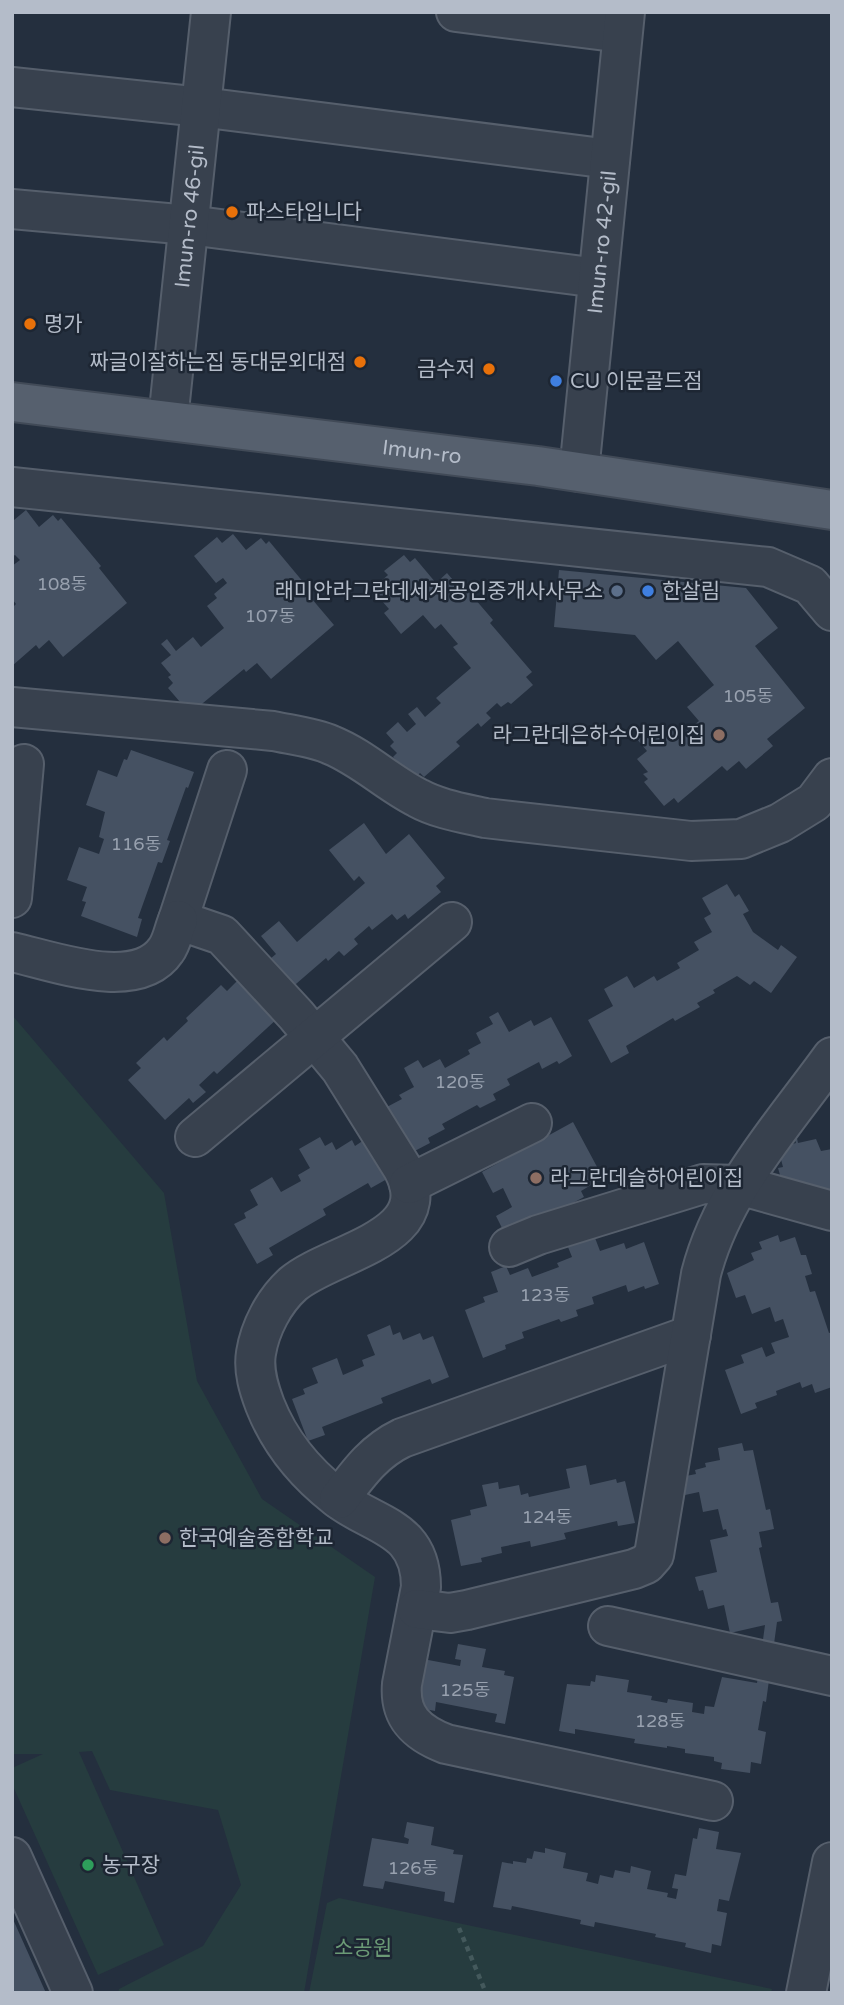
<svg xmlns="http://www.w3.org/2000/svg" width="844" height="2005" viewBox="0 0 844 2005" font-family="'Varela Round','Noto Sans KR',sans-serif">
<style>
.green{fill:#263c3f}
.building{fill:#455162}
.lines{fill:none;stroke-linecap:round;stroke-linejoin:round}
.minor-casing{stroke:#565f6c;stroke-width:42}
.major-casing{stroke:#414a57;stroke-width:42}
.path{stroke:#44595c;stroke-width:4.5;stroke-dasharray:5 5;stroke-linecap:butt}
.minor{stroke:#38414e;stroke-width:38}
.major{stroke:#56606e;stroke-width:38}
.food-dot{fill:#e8710a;stroke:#1d2633;stroke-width:2.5}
.shop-dot{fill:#3f7fe0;stroke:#1d2633;stroke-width:2.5}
.service-dot{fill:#5c6f8a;stroke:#1d2633;stroke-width:2.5}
.education-dot{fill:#8d6e63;stroke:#1d2633;stroke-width:2.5}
.leisure-dot{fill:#2e9e5b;stroke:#1d2633;stroke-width:2.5}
.labels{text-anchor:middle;stroke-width:5;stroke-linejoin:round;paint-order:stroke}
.number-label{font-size:18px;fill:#98a1af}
.poi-label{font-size:21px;fill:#b4bcc9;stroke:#1d2633;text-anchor:start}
.street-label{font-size:21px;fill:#b4bcc9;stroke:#1d2633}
.park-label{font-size:21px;fill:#6b9a76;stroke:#1d2633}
</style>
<rect width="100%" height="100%" fill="#242f3e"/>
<path class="green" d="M12 1015 164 1193 197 1381 262 1499 375 1577 304 1993H118L119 1989 203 1946 241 1885 218 1810 110 1790 92 1751 79 1752 164 1945 98 1975 12 1784V1768L43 1754H12Z
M339 1898 772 1989 771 1993H309L327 1903Z"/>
<path class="building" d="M26 510 39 527 53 515 58 521 61 518 101 566 99 568 127 603 63 657 49 640 39 649 36 645 12 666V608L16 604 12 599V566L20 560 15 555 12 557V517L14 520Z
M233 534 246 550 261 538 266 544 269 541 309 589 306 592 334 625 271 679 257 663 246 672 244 669 197 708 193 703 186 709 168 688 173 683 168 677 171 675 161 663 171 655 161 644 167 639 176 651 193 637 201 647 224 628 207 606 217 598 214 594 227 583 223 578 216 583 194 556 217 537 222 543Z
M404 555 410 562 415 558 436 583 447 573 459 587 463 585 493 620 490 623 532 672 526 677 533 685 511 704 508 702 501 707 497 703 486 713 491 718 481 727 478 723 456 742 460 746 424 777 420 773 413 780 393 757 397 753 390 746 394 742 386 733 398 722 407 732 416 724 408 714 417 707 425 717 441 703 436 698 471 668 453 647 458 644 441 624 435 629 423 615 401 634 384 613 389 609 374 592 383 585 380 582 388 575 384 571Z
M559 570 746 588 778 628 755 646 805 708 767 739 773 746 746 769 739 761 727 771 722 766 678 803 674 798 664 806 644 782 648 779 643 774 648 772 637 759 647 751 636 738 647 729 655 739 671 726 679 737 699 721 687 707 714 685 678 641 656 660 635 635 554 627Z
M131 750 194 772 188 788 186 787 167 840 170 841 162 863 158 862 138 918 142 919 137 937 81 916 86 902 82 901 87 887 67 880 79 847 99 854 104 839 99 837 105 812 86 805 98 770 117 777 124 759 127 760Z
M364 823 386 854 409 834 445 878 436 886 441 892 408 919 405 914 397 920 392 914 372 930 369 926 354 939 358 944 344 956 339 951 328 961 326 958 289 990 270 959 276 954 261 936 279 921 297 942 365 883 359 876 354 881 329 850Z
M727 884 735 897 739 894 749 911 743 914 753 932 778 950 781 945 797 957 771 993 754 981 750 985 737 976 713 990 715 993 697 1003 700 1007 675 1021 673 1018 626 1046 629 1053 611 1063 588 1020 613 1006 604 989 627 976 634 988 654 976 657 981 680 968 677 963 699 950 694 942 712 932 704 918 711 914 702 898Z
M241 977 278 1018 217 1074 214 1071 199 1085 206 1092 193 1103 189 1098 165 1120 128 1080 141 1068 136 1063 164 1037 167 1041 188 1021 186 1018 221 985 227 991Z
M498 1012 509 1032 531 1020 534 1026 551 1017 572 1056 559 1064 557 1061 542 1069 539 1062 507 1079 510 1085 493 1094 496 1100 480 1108 477 1105 442 1124 445 1129 428 1138 430 1143 407 1155 383 1109 402 1099 399 1095 414 1087 404 1068 418 1060 423 1068 440 1059 445 1068 470 1054 468 1050 481 1043 476 1033 493 1024 489 1017Z
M573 1122 603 1178 581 1191 584 1197 507 1238 496 1216 512 1207 503 1188 493 1193 482 1172Z
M795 1129 798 1143 816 1139 821 1151 832 1149V1189L800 1198 786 1196 778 1168 783 1167 778 1148 796 1143 792 1130Z
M320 1137 325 1146 332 1142 336 1150 352 1140 355 1146 364 1140 387 1179 371 1188 368 1183 323 1209 326 1215 269 1248 273 1255 257 1264 234 1224 246 1218 244 1213 258 1205 250 1190 272 1177 281 1192 301 1181 298 1175 310 1168 299 1149Z
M592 1230 600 1251 624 1243 626 1249 644 1242 659 1284 645 1289 644 1286 628 1292 626 1285 592 1297 594 1304 576 1310 578 1316 561 1322 559 1319 522 1332 524 1338 505 1345 506 1349 483 1358 465 1310 485 1302 483 1297 498 1292 491 1272 506 1266 510 1275 528 1268 532 1277 559 1267 557 1263 572 1257 568 1247 586 1240 583 1233Z
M778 1235 780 1242 795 1237 801 1255H806L812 1274 805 1276 810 1292 815 1291 829 1333 832 1332V1387L815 1393 812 1384 802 1388 800 1382 776 1391 777 1395 755 1403 757 1408 741 1414 725 1370 744 1363 741 1355 762 1347 766 1357 775 1353 771 1343 789 1337 783 1319 775 1322 770 1307 752 1314 745 1295 736 1298 727 1273 754 1260 751 1253 762 1249 759 1242Z
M390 1325 393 1335 400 1332 403 1340 420 1333 423 1340 433 1336 449 1377 432 1384 430 1379 381 1398 383 1403 322 1427 325 1435 308 1441 292 1399 305 1394 303 1389 318 1383 312 1368 337 1358 343 1375 364 1366 362 1360 375 1355 367 1335Z
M742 1443 744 1451 753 1450 766 1510 770 1509 774 1529 759 1532 762 1547 759 1548 771 1603 778 1602 782 1621 777 1622 766 1702 763 1701 758 1730 766 1732 761 1764 751 1762 750 1773 721 1769 722 1763 714 1761V1757L685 1753V1749L667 1746V1748L634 1743 635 1739 575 1729V1734L559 1731 567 1684 590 1686 591 1681 595 1682 596 1675 629 1680 627 1692 652 1696 651 1700 667 1703 668 1699 693 1703 692 1712 704 1714 705 1706 714 1707 722 1677 757 1683 765 1625 730 1633 724 1605 708 1609 703 1590 699 1591 695 1577 717 1572 710 1540 728 1536 726 1529 723 1530 718 1509 703 1512 699 1492 685 1495 681 1477 696 1474 695 1470 706 1467 705 1463 720 1460 718 1448Z
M586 1465 590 1485 616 1479 617 1483 625 1481 635 1523 618 1526 617 1521 564 1533 566 1539 531 1547 530 1541 501 1547 502 1553 481 1558 482 1562 461 1566 451 1520 471 1515 470 1510 487 1506 482 1485 498 1482 499 1489 519 1485 521 1495 528 1493 529 1497 570 1488 566 1469Z
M458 1644 486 1649 482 1667 505 1671 504 1675 514 1677 505 1724 495 1722 497 1714 436 1702 435 1711 414 1707 423 1659 460 1666 461 1660 455 1659Z
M407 1822 434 1827 431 1845 454 1850 453 1854 463 1855 454 1903 444 1901 445 1892 385 1881 383 1889 363 1886 372 1838 408 1844 409 1839 404 1837Z
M699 1828 719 1832 716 1849 741 1853 729 1901 719 1899 717 1911 727 1913 721 1946 712 1944 711 1953 685 1947 686 1943 655 1937 656 1934 595 1922 594 1927 580 1924 581 1920 512 1906 511 1910 493 1907 502 1862 513 1864V1861L526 1863 527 1858 532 1859 534 1851 545 1853V1848L566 1853 563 1868 588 1873 586 1881 598 1884 600 1875 613 1878 615 1870 630 1873 631 1866 651 1871 647 1889 668 1893 667 1897 676 1899 678 1889 672 1888 675 1874 686 1876 693 1838 697 1839Z
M12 1917 46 1993H12Z"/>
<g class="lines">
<defs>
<g id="minor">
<path d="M456 12 622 33"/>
<path d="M12 87 201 107 610 159"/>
<path d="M12 209 189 225 598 278"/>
<path id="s1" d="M168 420 211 12"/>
<path id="s2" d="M579 472 625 12"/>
<path d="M12 487 768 567 810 585 832 611"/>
<path d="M12 707 273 731C292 735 313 737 331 745 363 758 388 783 418 798 438 809 463 813 485 818L691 841 741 839 780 823 814 802 832 778"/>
<path d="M227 770 178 920 222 935 296 1015 340 1068 403 1169C440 1239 330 1252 293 1284 274 1301 260 1328 256 1353 253 1371 259 1389 265 1405 280 1443 304 1472 336 1497 374 1527 421 1526 421 1587L402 1684C399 1717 417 1733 446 1744L713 1801"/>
<path d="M12 898 24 764"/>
<path d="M12 952C53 961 137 993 166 950 172 942 174 929 178 920"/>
<path d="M195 1137 452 922"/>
<path d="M409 1184 532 1123"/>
<path d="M509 1247 538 1235 703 1184 739 1185 832 1211"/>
<path d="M339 1499C358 1474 373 1452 402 1438L691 1335"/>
<path d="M417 1609 450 1613 467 1610 634 1569 646 1564 654 1555 701 1274C722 1191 783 1125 832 1057"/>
<path d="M608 1626 832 1676"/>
<path d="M12 1857 73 1993"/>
<path d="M806 1993 832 1862"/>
</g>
<g id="major">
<path id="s3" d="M12 402 538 466 832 510"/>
</g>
</defs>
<use href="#minor" class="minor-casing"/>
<use href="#major" class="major-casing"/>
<path class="path" d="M459 1928 486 1993"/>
<use href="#minor" class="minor"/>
<use href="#major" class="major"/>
</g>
<g class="food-dot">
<circle cx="232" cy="212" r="7"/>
<circle cx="30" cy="324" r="7"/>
<circle cx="360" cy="362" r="7"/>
<circle cx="489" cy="369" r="7"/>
</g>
<g class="shop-dot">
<circle cx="556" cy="381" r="7"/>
<circle cx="648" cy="591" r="7"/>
</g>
<circle class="service-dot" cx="617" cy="591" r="7"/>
<g class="education-dot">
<circle cx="719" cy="735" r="7"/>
<circle cx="536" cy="1178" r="7"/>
<circle cx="165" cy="1538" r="7"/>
</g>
<circle class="leisure-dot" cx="88" cy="1865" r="7"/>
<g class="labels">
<g class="number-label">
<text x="62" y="590">108동</text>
<text x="270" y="622">107동</text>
<text x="748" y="702">105동</text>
<text x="136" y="850">116동</text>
<text x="460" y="1088">120동</text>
<text x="545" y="1301">123동</text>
<text x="547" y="1523">124동</text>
<text x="465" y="1696">125동</text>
<text x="660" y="1727">128동</text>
<text x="413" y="1874">126동</text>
</g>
<g class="poi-label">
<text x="246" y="219">파스타입니다</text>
<text x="44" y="331">명가</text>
<text x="346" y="369" text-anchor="end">짜글이잘하는집 동대문외대점</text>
<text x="475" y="376" text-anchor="end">금수저</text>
<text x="570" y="388">CU 이문골드점</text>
<text x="603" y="598" text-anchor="end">래미안라그란데세계공인중개사사무소</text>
<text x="662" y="598">한살림</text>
<text x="705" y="742" text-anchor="end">라그란데은하수어린이집</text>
<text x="550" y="1185">라그란데슬하어린이집</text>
<text x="179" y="1545">한국예술종합학교</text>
<text x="102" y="1872">농구장</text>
</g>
<g class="street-label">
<text dy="7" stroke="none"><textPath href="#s1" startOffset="205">Imun-ro 46-gil</textPath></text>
<text dy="7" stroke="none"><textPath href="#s2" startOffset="231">Imun-ro 42-gil</textPath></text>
<text dy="7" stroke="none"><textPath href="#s3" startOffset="413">Imun-ro</textPath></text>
</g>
<g class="park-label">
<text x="363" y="1955">소공원</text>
</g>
</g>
<rect width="844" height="2005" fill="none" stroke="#b4bcc9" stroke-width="28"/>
</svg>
